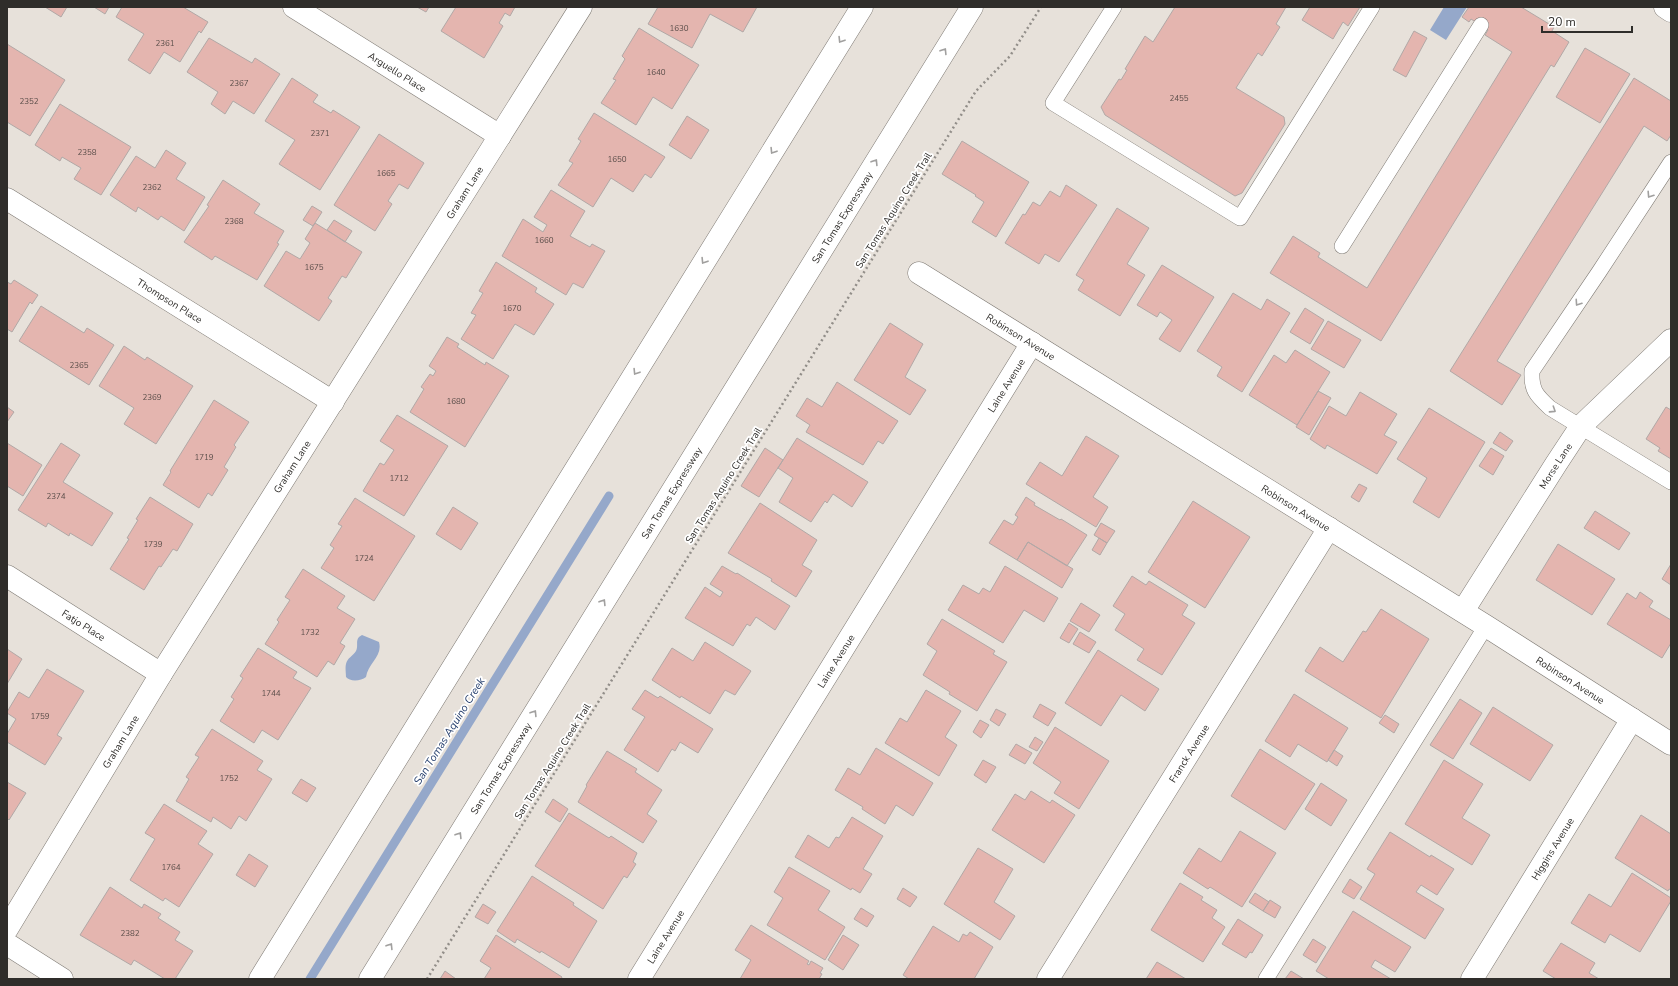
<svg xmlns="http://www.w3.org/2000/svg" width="1678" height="986" viewBox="0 0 1678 986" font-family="'Nunito Sans',sans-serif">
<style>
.water{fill:#95a8ca}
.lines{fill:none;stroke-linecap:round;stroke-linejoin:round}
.stream{stroke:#95a8ca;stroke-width:9}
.building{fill:#e4b5af;stroke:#b1a8a6}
.service-casing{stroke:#7f7a74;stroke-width:16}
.minor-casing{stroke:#7f7a74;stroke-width:23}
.primary-casing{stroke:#7f7a74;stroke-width:23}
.trunk-casing{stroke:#7f7a74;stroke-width:23}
.path{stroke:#928e89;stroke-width:2.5;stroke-dasharray:2 3;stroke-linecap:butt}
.service{stroke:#fff;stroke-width:15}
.minor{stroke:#fff;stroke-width:22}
.primary{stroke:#fff;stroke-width:22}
.trunk{stroke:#fff;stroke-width:22}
.oneway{stroke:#a1a09f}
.labels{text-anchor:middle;stroke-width:3.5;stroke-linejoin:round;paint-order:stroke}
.number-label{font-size:8px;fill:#5c4f4b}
.street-label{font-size:10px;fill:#2f2d2a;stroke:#fff}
.water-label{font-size:11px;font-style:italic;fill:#294270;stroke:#fff}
</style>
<rect width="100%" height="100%" fill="#e7e1da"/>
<path class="water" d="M1444 7H1467L1446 40 1430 30Z
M362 635 379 642C383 656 368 663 366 677 361 681 350 682 346 677 346 673 345 668 346 664 347 658 353 656 356 651 359 645 354 639 362 635Z"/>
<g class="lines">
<path class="stream" d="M310 979 609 496"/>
</g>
<path class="building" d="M45 7H67L61 17Z
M94 7H109L105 14Z
M122 7H183L208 22 201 33 199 31 180 62 164 52 150 74 128 60 144 34 116 17Z
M417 7H429L426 12Z
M456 7H515L510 16 505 13 499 23 503 26 484 58 441 31Z
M658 7H757L743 32 710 14 692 48 648 24Z
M1175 7H1286L1276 24 1280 27 1262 56 1258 53 1236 88 1284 117 1285 124 1242 193 1235 196 1105 115 1101 107 1119 79 1121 80 1127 70 1125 69 1145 36 1153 42Z
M1310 7H1360L1348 26 1343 22 1333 39 1302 20Z
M1469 7H1521L1554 27 1552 31 1569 42 1554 67 1551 65 1381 341 1270 273 1293 236 1320 253 1318 257 1367 288 1512 52 1485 35 1488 30 1471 19 1469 22 1462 17Z
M639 28 699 65 672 109 653 97 636 125 601 103 616 80 613 79 625 59 622 56Z
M1414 31 1427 38 1406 77 1393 70Z
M209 38 252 63 255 58 280 74 254 114 233 101 225 114 211 104 218 92 187 72Z
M7 44 65 80 30 136 7 122Z
M1585 48 1630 74 1600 123 1556 97Z
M292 78 318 95 313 102 331 113 333 110 360 127 320 190 279 164 295 140 265 121Z
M1634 78 1671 101V135L1667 141 1644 126 1497 361 1521 375 1502 405 1450 371Z
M60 104 131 147 101 195 74 179 81 168 62 157 60 161 35 145Z
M594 113 665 157 651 178 645 174 633 192 611 178 593 207 558 185 573 163 569 161 581 141 578 139Z
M687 116 709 130 691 159 669 145Z
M379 134 424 163 408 189 399 184 388 201 392 204 375 231 334 205Z
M962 141 1029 182 996 237 972 222 984 202 975 196 976 195 942 174Z
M166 150 186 163 176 179 205 197 184 231 161 216 158 220 138 207 136 212 110 195 136 156 155 168Z
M223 180 260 204 254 213 284 231 277 243 279 244 257 280 215 256 212 260 184 242 209 206 207 205Z
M1066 185 1097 205 1059 262 1045 254 1039 264 1005 243 1023 214 1025 215 1033 202 1040 206 1050 191 1060 197Z
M551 190 585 211 570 236 590 247 592 244 605 251 583 288 573 283 566 295 502 256 523 219 543 232 547 225 534 217Z
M312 206 322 212 313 226 303 220Z
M1117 208 1149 228 1127 264 1145 275 1120 316 1078 290 1084 280 1076 275Z
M334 220 352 231 345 242 327 230Z
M315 223 362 252 346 278 342 276 328 298 332 301 319 321 264 286 286 251 300 259 310 243 305 239Z
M496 262 537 288 535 292 554 304 534 335 515 324 493 359 461 339 476 315 471 313 483 293 479 291Z
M1162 265 1214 297 1180 352 1159 339 1172 320 1160 312 1157 317 1137 305Z
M14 280 38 295 32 304 30 302 12 332 7 329V282L11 284Z
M1233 293 1261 310 1267 299 1290 313 1242 392 1217 376 1222 367 1197 351Z
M41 306 84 333 87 328 114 345 89 385 19 341Z
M1305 308 1324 320 1310 344 1290 332Z
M1328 321 1361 340 1344 368 1311 349Z
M890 323 923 344 905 377 926 390 910 415 854 380Z
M447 337 459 344 457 347 485 365 486 362 509 376 465 447 410 412 424 389 421 387 430 374 433 376 436 371 429 366Z
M124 346 145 360 147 357 193 386 156 444 124 424 134 408 99 386Z
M1295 350 1330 372 1297 425 1249 395 1274 355 1286 363Z
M837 382 898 421 883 444 878 441 863 465 806 432 810 425 796 416 807 398 822 407Z
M1318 391 1331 398 1309 435 1296 427Z
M1360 392 1397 414 1384 435 1397 442 1377 474 1327 445 1325 449 1310 439 1329 406 1346 416Z
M214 400 249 422 234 445 236 447 224 467 228 470 212 496 208 493 199 508 163 485 171 472 170 471Z
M7 407 14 412 7 422Z
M1666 407 1671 410V459L1658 451 1660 448 1646 439Z
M1429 408 1485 442 1439 518 1413 502 1427 478 1397 459Z
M397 415 448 446 404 516 363 491 380 463 384 465 394 450 380 441Z
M1500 432 1513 441 1506 451 1493 443Z
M1086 436 1119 456 1093 497 1108 507 1096 527 1026 484 1040 462 1062 476Z
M797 438 868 482 852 507 833 494 827 503 825 501 811 522 779 502 793 478 778 468Z
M7 443 42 465 23 496 7 486Z
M61 443 80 455 63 482 113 513 92 546 70 533 69 536 48 523 46 527 18 510Z
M765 448 783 460 759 497 741 486Z
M1491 448 1504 456 1493 475 1479 466Z
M1359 484 1367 488 1359 502 1351 497Z
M150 497 193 524 177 551 173 549 161 567 159 566 144 590 110 569 129 539 127 538 138 520 136 519Z
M1026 497 1035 503 1034 505 1060 520 1061 519 1087 535 1067 566 1028 542 1017 560 989 543 1004 520 1013 525 1018 517 1015 515Z
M355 498 415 536 374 601 321 568 334 548 330 545 342 526 338 524Z
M1193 501 1250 537 1205 608 1148 572Z
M760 503 817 540 802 565 812 571 796 597 771 581 772 579 728 553Z
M453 507 478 523 461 550 436 534Z
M1595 511 1630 533 1619 550 1584 528Z
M1101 523 1115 531 1107 543 1094 535Z
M1099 538 1107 543 1100 555 1092 550Z
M1028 542 1073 569 1062 588 1017 560Z
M1558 544 1615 579 1592 615 1536 580Z
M1671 564V585L1662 579Z
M722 566 736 574 737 573 790 606 775 630 756 617 750 626 747 624 733 646 685 618 705 587 720 597 723 592 710 584Z
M1005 566 1058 598 1044 622 1024 610 1003 643 948 610 963 585 979 594 983 588 990 592Z
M303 569 345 596 337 608 355 619 340 643 345 646 334 665 328 661 317 677 265 644 279 622 277 620 290 600 285 597Z
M1132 576 1146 585 1149 581 1188 605 1182 615 1195 623 1162 675 1137 660 1144 649 1115 630 1125 614 1113 606Z
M1640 592 1653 601 1649 607 1671 620V643L1662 658 1607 624 1627 593 1636 599Z
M1081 603 1100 615 1089 632 1070 621Z
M1381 609 1429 639 1381 718 1305 671 1320 647 1343 662 1363 631 1366 632Z
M942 619 995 651 993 654 1007 662 977 711 949 694 950 692 923 675 937 651 927 644Z
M1069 623 1078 629 1069 643 1060 638Z
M1080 632 1096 642 1089 653 1073 644Z
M705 642 751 671 735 695 725 690 710 714 681 696 680 698 652 680 672 648 693 661Z
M258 648 297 672 293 678 311 688 278 740 262 730 254 743 220 721 234 699 231 697 243 678 240 676Z
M7 649 22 659 7 684Z
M1098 650 1159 689 1145 711 1121 695 1101 726 1065 703Z
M47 669 84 691 57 735 62 738 45 765 7 742V734L16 719 7 713V712L19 692 29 698Z
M645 690 658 698 660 696 713 729 698 753 680 742 675 751 672 749 658 772 624 750 645 717 632 709Z
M926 690 961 711 945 737 957 745 939 776 885 743 900 718 907 722Z
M1294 694 1348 728 1327 762 1298 744 1290 757 1265 741Z
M1460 699 1482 713 1453 759 1430 745Z
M1040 704 1056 713 1048 726 1033 717Z
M1493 707 1553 745 1530 781 1470 744Z
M996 709 1006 714 999 726 990 720Z
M1385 715 1399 724 1394 733 1379 723Z
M980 720 989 725 981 738 973 732Z
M1055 727 1109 761 1079 809 1054 793 1061 782 1033 763Z
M212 729 263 761 257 770 272 779 246 821 239 816 231 829 213 817 211 822 176 801 189 779 186 777 199 757 195 755Z
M1035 737 1043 742 1037 751 1029 747Z
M1016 744 1032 753 1025 764 1009 755Z
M876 748 933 783 913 816 896 805 885 824 862 809 863 807 835 790 848 768 860 775Z
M1260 749 1315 784 1285 830 1231 796Z
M1334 750 1343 756 1337 766 1328 760Z
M607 751 637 769 635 772 662 790 647 814 657 821 643 843 578 802 587 786 586 785Z
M983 760 996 767 986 783 974 775Z
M1444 760 1483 784 1462 818 1490 835 1472 865 1405 824Z
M301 779 316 788 307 802 292 793Z
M7 782 26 793 9 820 7 818Z
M1321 783 1347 800 1331 826 1305 809Z
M1031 791 1050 803 1052 800 1075 815 1044 863 992 830 1015 794 1025 800Z
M553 799 568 809 560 822 545 812Z
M164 804 207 831 198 844 213 854 179 907 165 898 163 901 130 880 155 839 145 833Z
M569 813 609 838 611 836 637 853 633 862 636 864 627 878 624 876 603 909 535 866Z
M1641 815 1671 834V890L1669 889 1668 891 1615 858Z
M852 817 883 836 863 869 872 874 860 893 852 888 851 890 795 857 808 835 829 848 836 837 839 838Z
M1240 831 1276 853 1242 907 1210 887 1208 889 1183 873 1199 848 1221 862Z
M1390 832 1430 857 1431 855 1454 869 1437 895 1421 885 1416 892 1444 909 1425 939 1360 899 1375 874 1367 869Z
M978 848 1013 869 994 902 1015 916 1000 940 944 904Z
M249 854 268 866 255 887 236 875Z
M789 867 830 891 818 910 845 927 825 960 767 925 783 898 774 892Z
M1632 873 1671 898V901L1640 952 1610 934 1605 943 1571 923 1589 894 1611 907Z
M532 876 574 903 573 905 597 921 569 968 541 951 540 953 517 939 515 943 497 931Z
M1350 879 1362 887 1354 899 1342 892Z
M1180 883 1203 897 1201 900 1217 910 1212 918 1225 927 1203 962 1151 930Z
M110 887 142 908 144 904 161 914 158 918 180 932 175 940 193 951 175 979H165L134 960 131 965 80 935Z
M903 888 917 897 910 907 897 899Z
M1255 893 1269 902 1263 911 1249 902Z
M1270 900 1281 907 1275 918 1263 911Z
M483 904 496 912 488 924 475 917Z
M861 908 874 916 867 927 854 919Z
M1353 911 1411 947 1395 972 1375 960 1371 967 1391 979H1329L1316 971Z
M1238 919 1263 935 1252 953 1250 952 1246 958 1222 944Z
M751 925 809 961 807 964 809 965 811 961 823 968 820 973 822 974 819 979H740L751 960 735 950Z
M933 926 959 942 963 934 967 936 970 932 993 947 974 979H909L903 975Z
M496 935 562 977 561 979H484L491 968 480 961Z
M843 935 859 945 843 970 828 960Z
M1313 939 1326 947 1316 963 1303 955Z
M1561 943 1595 963 1589 973 1599 979H1556L1543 971Z
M1157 962 1186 979H1146Z
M445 971 456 979H440Z
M1291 971 1304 979H1285Z"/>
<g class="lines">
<defs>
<path id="service" d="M1114 7 1053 103 1240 218 1372 7
M1671 162 1599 272 1532 371C1531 390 1536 395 1550 408L1671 482
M1342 246 1481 25
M1266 979 1486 626"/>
<g id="minor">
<path id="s1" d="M294 7 500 136"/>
<path id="s2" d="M7 199 333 402"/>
<path id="s3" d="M919 273 1486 626 1671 744"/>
<path id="s4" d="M7 576 161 674"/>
<path id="s5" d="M1463 611 1556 464 1581 426 1671 340"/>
<path id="s6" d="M7 929 161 674 581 7"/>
<path d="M7 944 62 979"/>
<path id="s7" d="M639 979 1032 343"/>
<path id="s8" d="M1048 979 1329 528"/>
<path id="s9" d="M1472 979 1632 719"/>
</g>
<path id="primary" d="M1665 7 1671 11"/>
<g id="trunk">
<path d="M260 979 862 7"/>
<path id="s10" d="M370 979 972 7"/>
</g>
</defs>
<use href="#service" class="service-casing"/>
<use href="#minor" class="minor-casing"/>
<use href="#primary" class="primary-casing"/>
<use href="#trunk" class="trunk-casing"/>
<path class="path" d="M427 979 976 91 1010 56 1041 7"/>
<use href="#service" class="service"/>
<use href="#minor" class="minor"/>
<use href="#primary" class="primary"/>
<use href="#trunk" class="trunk"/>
</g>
<defs><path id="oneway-chevron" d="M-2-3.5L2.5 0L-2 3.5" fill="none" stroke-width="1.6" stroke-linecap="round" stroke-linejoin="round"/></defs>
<g class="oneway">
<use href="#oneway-chevron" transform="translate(841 40) rotate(122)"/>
<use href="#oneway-chevron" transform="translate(944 51) rotate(-58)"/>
<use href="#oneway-chevron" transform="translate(773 151) rotate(122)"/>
<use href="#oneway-chevron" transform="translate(875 162) rotate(-58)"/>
<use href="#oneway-chevron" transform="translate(1650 195) rotate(123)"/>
<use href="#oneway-chevron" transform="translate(704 261) rotate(122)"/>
<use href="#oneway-chevron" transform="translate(1578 303) rotate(124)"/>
<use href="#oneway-chevron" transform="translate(636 372) rotate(122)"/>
<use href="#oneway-chevron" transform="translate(1553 410) rotate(33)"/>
<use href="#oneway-chevron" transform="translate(603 602) rotate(-58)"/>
<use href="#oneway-chevron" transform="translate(534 713) rotate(-58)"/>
<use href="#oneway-chevron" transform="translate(459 835) rotate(-58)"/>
<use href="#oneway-chevron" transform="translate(390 946) rotate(-58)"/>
</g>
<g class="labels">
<g class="number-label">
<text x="679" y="31">1630</text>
<text x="165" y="46">2361</text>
<text x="656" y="75">1640</text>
<text x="239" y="86">2367</text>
<text x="1179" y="101">2455</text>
<text x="29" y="104">2352</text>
<text x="320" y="136">2371</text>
<text x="87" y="155">2358</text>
<text x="617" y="162">1650</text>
<text x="386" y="176">1665</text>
<text x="152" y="190">2362</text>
<text x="234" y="224">2368</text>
<text x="544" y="243">1660</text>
<text x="314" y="270">1675</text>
<text x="512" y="311">1670</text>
<text x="79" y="368">2365</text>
<text x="152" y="400">2369</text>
<text x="456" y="404">1680</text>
<text x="204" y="460">1719</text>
<text x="399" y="481">1712</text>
<text x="56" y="499">2374</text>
<text x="153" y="547">1739</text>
<text x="364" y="561">1724</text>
<text x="310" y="635">1732</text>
<text x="271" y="696">1744</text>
<text x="40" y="719">1759</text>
<text x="229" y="781">1752</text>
<text x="171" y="870">1764</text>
<text x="130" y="936">2382</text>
</g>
<g class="street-label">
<text dy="4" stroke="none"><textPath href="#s1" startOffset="122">Arguello Place</textPath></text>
<text dy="4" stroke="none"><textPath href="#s6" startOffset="867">Graham Lane</textPath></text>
<text transform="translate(893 210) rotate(-58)" y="4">San Tomas Aquino Creek Trail</text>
<text dy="4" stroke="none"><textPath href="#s10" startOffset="896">San Tomas Expressway</textPath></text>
<text dy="4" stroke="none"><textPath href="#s2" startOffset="192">Thompson Place</textPath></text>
<text dy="4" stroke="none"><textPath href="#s3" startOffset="120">Robinson Avenue</textPath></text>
<text dy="4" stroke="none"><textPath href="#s7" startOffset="698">Laine Avenue</textPath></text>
<text dy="4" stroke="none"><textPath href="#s6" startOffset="543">Graham Lane</textPath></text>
<text dy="4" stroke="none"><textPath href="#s5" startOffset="172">Morse Lane</textPath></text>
<text transform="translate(723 485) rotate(-58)" y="4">San Tomas Aquino Creek Trail</text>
<text dy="4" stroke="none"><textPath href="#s10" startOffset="572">San Tomas Expressway</textPath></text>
<text dy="4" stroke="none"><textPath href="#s3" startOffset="444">Robinson Avenue</textPath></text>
<text dy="4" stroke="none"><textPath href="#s4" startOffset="91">Fatjo Place</textPath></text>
<text dy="4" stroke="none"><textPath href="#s7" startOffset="374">Laine Avenue</textPath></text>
<text dy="4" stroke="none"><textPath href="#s3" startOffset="768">Robinson Avenue</textPath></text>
<text dy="4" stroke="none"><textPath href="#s6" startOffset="219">Graham Lane</textPath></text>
<text dy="4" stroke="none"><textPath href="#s8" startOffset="266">Franck Avenue</textPath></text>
<text transform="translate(552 761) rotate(-58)" y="4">San Tomas Aquino Creek Trail</text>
<text dy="4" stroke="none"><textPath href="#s10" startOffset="248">San Tomas Expressway</textPath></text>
<text dy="4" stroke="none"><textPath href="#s9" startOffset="153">Higgins Avenue</textPath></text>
<text dy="4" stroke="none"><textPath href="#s7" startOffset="50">Laine Avenue</textPath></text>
</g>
<g class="water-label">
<text transform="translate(449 731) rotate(-58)" y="4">San Tomas Aquino Creek</text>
</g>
</g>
<rect width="1678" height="986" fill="none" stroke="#2f2d2a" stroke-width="16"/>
<path d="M1542 26v6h90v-6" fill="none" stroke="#2f2d2a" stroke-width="2"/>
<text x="1548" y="26" font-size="12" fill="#2f2d2a" stroke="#ffffff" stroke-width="3" paint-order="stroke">20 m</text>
</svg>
